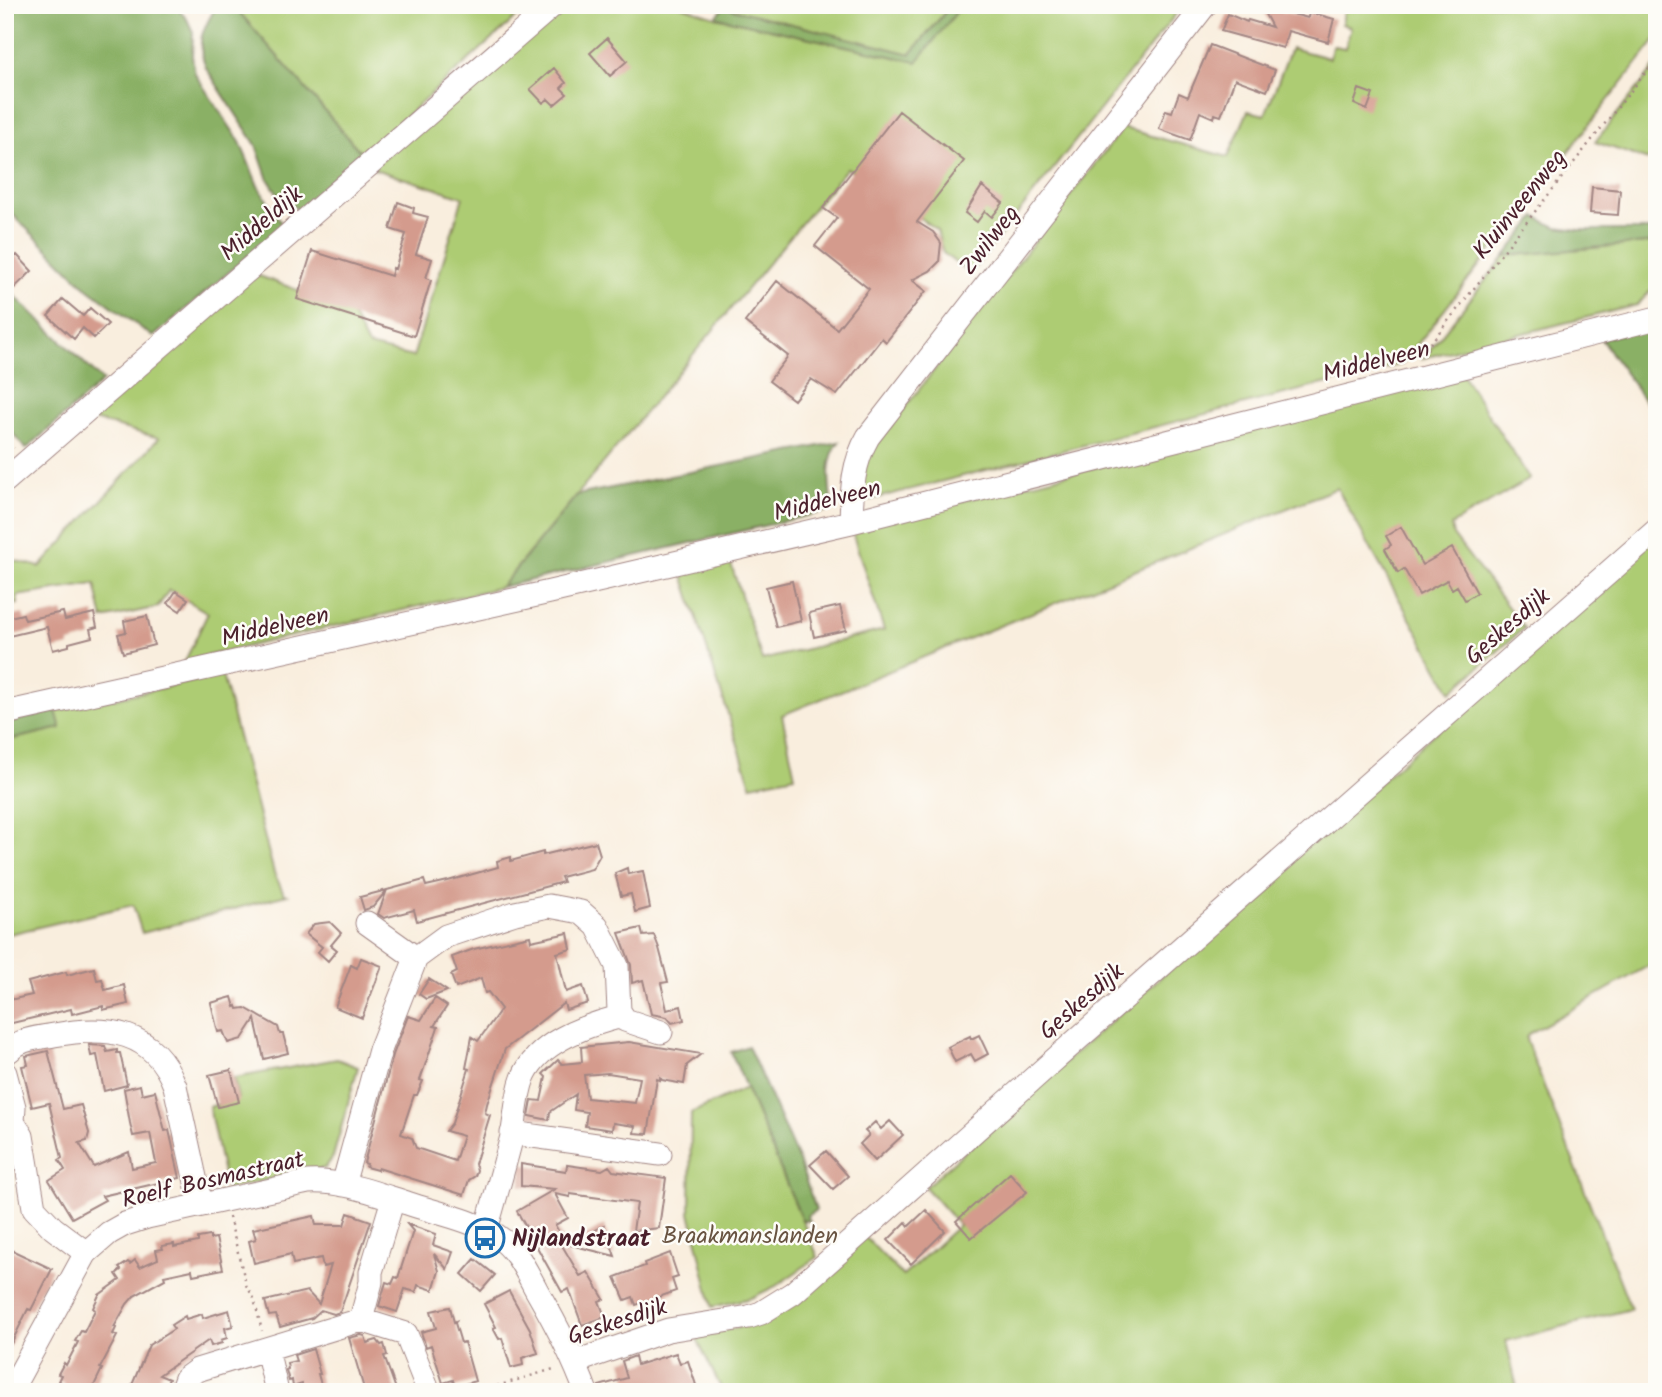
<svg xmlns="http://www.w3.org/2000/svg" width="1662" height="1397" viewBox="0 0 1662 1397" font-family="Kalam,sans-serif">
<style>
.green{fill:#adcc73;stroke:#7c764f;stroke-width:2}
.forest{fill:#8ab065;stroke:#6a6848;stroke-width:2}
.building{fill:#d49b8d;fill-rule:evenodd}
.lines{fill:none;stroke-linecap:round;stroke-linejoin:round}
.minor-casing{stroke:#a28684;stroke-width:25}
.path{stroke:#a28684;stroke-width:2.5;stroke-dasharray:2 5;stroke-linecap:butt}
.minor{stroke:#fff;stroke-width:23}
.labels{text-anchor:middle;stroke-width:5;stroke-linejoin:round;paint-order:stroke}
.street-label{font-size:24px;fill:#4a1f2b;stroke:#fdfcf7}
.park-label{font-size:24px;fill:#685341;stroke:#fdfcf7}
.poi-label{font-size:24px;font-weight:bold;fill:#4a1f2b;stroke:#fdfcf7;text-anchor:start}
</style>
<rect width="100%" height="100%" fill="#fdfcf7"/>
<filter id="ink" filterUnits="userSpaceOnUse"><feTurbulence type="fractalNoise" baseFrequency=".0143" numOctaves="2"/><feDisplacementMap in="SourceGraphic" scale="14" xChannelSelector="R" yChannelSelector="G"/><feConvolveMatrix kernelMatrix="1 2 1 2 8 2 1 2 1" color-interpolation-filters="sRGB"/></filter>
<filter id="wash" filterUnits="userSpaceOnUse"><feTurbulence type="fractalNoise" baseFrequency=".00686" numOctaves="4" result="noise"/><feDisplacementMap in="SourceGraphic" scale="28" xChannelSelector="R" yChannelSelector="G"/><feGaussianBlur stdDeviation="1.57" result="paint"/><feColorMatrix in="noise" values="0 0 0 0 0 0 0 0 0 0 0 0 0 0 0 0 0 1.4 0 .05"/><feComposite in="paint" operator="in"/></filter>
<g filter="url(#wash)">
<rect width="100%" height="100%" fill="#f9eede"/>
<path class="green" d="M233 5H530L363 155Z
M559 5H678L716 17 916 62 962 5H1183L970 274 943 253 937 230 847 168 501 587 185 661 208 613 169 590 158 607 103 619 95 584 17 596 18 604 5 605V558L40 567 159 438 86 418 251 273 349 309 368 346 413 357 463 197 371 168Z
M726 5H951L911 54 724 7Z
M1345 5H1657V38L1402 364 861 502V464L1123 128 1228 157 1248 111 1265 115 1291 48 1329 58 1333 46 1345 48 1351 27 1342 24Z
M1657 64V163L1595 142Z
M1657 242V284L1637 305 1423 358 1505 256Z
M1462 374 1530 479 1451 525 1453 535 1524 628 1451 692 1337 488 782 715 795 776 751 785 681 569 729 558 762 660 884 630 851 529Z
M1657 535V961L1527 1035 1526 1040 1631 1309 1506 1341 1518 1392H1330L1328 1386 1310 1392H723L694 1333 738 1328 863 1235 903 1276 959 1225 925 1187Z
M222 675 274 873 284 894 287 895 142 933 133 905 5 935V741L60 728 56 711Z
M337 1059 358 1067 333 1157 325 1168 226 1189 209 1107 238 1098 234 1078Z
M746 1088 818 1257 776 1286 751 1298 712 1307 690 1212 691 1113Z"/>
<path class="forest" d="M5 5H174L187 19 193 32 192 56 195 74 240 142 258 186 283 226 153 337 85 286 5 207Z
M217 5H233L363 155 299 212 291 203 286 207 267 177 256 145 206 68C195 39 203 30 217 5Z
M951 5H962L917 62 716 17 724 7 911 54Z
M1536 217 1556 227 1580 230H1657V242L1505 256Z
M5 287 103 381 26 449 5 424Z
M1657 325V418L1601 339Z
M839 442C824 462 830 486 832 510L501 587 577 495Z
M56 711 61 728 5 741V723Z
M748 1046 800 1164 816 1210 807 1216 810 1221 802 1220 731 1052Z"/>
<g id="blocks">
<path class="building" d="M1260 5H1282L1281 11 1308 18 1309 12 1334 19 1328 42 1288 31 1283 48 1221 31 1228 14 1247 22 1248 20 1272 27Z
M607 38 627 61 610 76 590 53Z
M1210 45 1275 70 1267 91 1235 79 1221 116 1215 114 1214 118 1200 112 1190 140 1159 129 1166 110 1172 112 1179 93 1188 97Z
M554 68 566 83 561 88 567 94 554 105 548 99 543 103 530 89Z
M1359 89 1373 94 1367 110 1354 104Z
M899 111 964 161 917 222 933 232 941 243 939 262 930 271 912 280 926 291 886 342 882 338 837 395 811 379 794 400 769 381 788 356 745 322 777 281 837 329 869 289 815 246 837 218 823 208Z
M982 186 1003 203 992 217 985 211 977 222 965 213Z
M1592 187 1620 190 1618 215 1590 213Z
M398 202 414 208 413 213 428 217 416 254 432 259 426 278 431 280 414 336 297 299 312 251 391 276 393 268 395 269 406 234 390 229Z
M17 255 32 271 5 297V266Z
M63 299 83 316 90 308 108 324 94 338 83 328 74 339 48 316Z
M1401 527 1422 565 1452 548 1477 593 1465 600 1457 586 1452 589 1447 580 1419 595 1404 569 1398 573 1385 549 1391 545 1386 536Z
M792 581 801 621 776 627 766 587Z
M176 591 188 599 180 611 168 603Z
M840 606 846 630 814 637 809 613Z
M63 612 65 620 94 613 97 627 90 629 92 637 69 643V646L53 650 47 627 5 637V618L23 614 25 620Z
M147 616 154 645 123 653 118 634 126 632 124 621Z
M596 842 600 855 592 869 561 877 563 882 417 921 414 910 384 918 378 914 387 890 424 880 426 886 448 881 498 867 497 861 511 857V861L543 852V855Z
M627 868 628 874 643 871 650 908 635 912 631 894 621 896 615 873Z
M387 890 373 907 364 910 360 897Z
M330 922 341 933 331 945 337 950 328 961 318 952 322 947 306 934 314 924Z
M641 928 643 936 654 935 659 948 668 982 661 983 667 1010 681 1006 684 1020 672 1023 667 1017 651 1014 643 980 632 983 631 965 619 933Z
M568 933 571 949 557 953 566 992 583 986 588 1003 566 1010 564 1003 505 1049 487 1104 485 1113 490 1115 475 1164 477 1170 475 1176 469 1180 464 1195 378 1168 377 1170 366 1167 367 1164 364 1163 393 1055 408 1016 421 1020 435 998 447 1006 434 1026 438 1027 420 1080 423 1081 417 1095H414L401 1134 412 1138 416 1148 455 1161 463 1136 446 1131 452 1123 469 1069 466 1068 472 1037 478 1041 501 1009 488 992 485 993 481 978 456 988 451 975 457 972 452 957 474 949 530 936 531 941Z
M361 958 382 966 362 1018 335 1007 351 965 357 968Z
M94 968 97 980 102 979 105 990 124 985 128 1004 103 1010V1006L72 1014 71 1009 8 1024 5 1001 32 995 28 982 66 972 67 975Z
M429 979 447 991 426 999 419 994Z
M232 997 235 1007 237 1006 238 1009 245 1008 278 1027 280 1034H283L288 1053 264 1059 255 1019 242 1039 228 1043 223 1031 218 1032 211 1003Z
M979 1035 988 1054 975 1061 971 1054 955 1062 948 1047 970 1036 971 1039Z
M629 1042 701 1054 687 1065 684 1084 662 1080 660 1077V1080L657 1079 648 1134 634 1133 635 1126 613 1123 612 1130 585 1126 587 1112 574 1110 576 1094 550 1112 549 1120 529 1116 532 1100 541 1101 546 1077 543 1074 558 1060 562 1064 582 1062 581 1047ZM608 1073 640 1078 635 1103 587 1098 584 1075Z
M89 1045 105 1046 107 1052 117 1050V1053H120L127 1085 104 1091 97 1055 91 1056Z
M48 1051 63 1109 81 1105 89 1133 87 1141 79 1143 94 1167 129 1152 132 1168 156 1163 150 1133 133 1136 130 1123 124 1089 140 1085 142 1094 155 1091 165 1131 169 1130 180 1178 102 1196 105 1200 72 1218 49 1180 65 1170 59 1160 62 1158 49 1103 32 1107 22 1066 28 1065 26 1056Z
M231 1070 239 1102 218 1107 209 1075Z
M890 1121 903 1135 875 1161 860 1144 869 1135 865 1131 875 1122 881 1129Z
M826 1151 848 1176 833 1189 810 1165Z
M521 1164 566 1171 567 1165 602 1170 609 1166 613 1171 666 1178 659 1228 633 1231 637 1203 570 1194V1197L555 1194 568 1218 555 1225 565 1243 560 1242 580 1276 588 1272 604 1299 599 1301 605 1317 582 1325 569 1289 562 1292 517 1211 555 1189 521 1186Z
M1010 1173 1027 1192 971 1238 956 1221Z
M926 1210 945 1231 911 1264 888 1240 906 1222 909 1226Z
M348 1213 371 1221 340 1312 334 1314 321 1310 312 1318 280 1327 276 1315 269 1316 265 1301 307 1291 319 1304 331 1265 323 1267 321 1258 293 1264 291 1254 254 1263 249 1241 256 1239 253 1229 314 1216 316 1225H344Z
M407 1224 436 1234 433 1245 453 1252 447 1269 434 1254 439 1271 433 1290 418 1285 416 1292 405 1289 397 1312 379 1306 386 1282 392 1284 395 1277 398 1278 413 1231Z
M604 1225 615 1256 571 1245Z
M210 1236V1239L216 1238 223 1269 193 1275 192 1270 164 1276 165 1279 134 1296 127 1304 114 1327 116 1328 113 1334 117 1336 100 1368 102 1369 91 1392H60L64 1384 58 1381 61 1375 58 1374 64 1363 66 1365 78 1342 75 1341 81 1331 84 1332 95 1310 93 1308 99 1295 120 1280 116 1274 121 1270 119 1268 128 1262 130 1264 135 1260 140 1267 158 1259 156 1250 163 1249 162 1246 174 1244V1247L198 1242V1238Z
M5 1247 52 1269 31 1310 28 1309 5 1356Z
M670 1253 678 1277 672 1279 676 1291 636 1305 633 1297 625 1300 615 1277 645 1266 644 1263Z
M475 1259 495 1275 481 1291 462 1274Z
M509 1291 530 1329 538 1353 522 1358 523 1365 511 1368 502 1338 499 1339 493 1328 496 1327 484 1304Z
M450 1307 454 1322 456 1321 455 1323 461 1343 464 1342 475 1381 455 1387 453 1380 443 1383 431 1345 426 1347 421 1332 436 1328 431 1311Z
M229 1310 233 1326 225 1328 227 1338 221 1340 222 1343 211 1346 209 1340 159 1375 169 1379 163 1392H129L149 1345 174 1329 171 1325 185 1316 186 1319 202 1314 203 1318Z
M361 1335 365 1336 367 1343 377 1340 381 1345 384 1344 387 1355 384 1356 397 1392H365L349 1338Z
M313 1349 320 1374H318L323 1392H304L302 1384 293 1387 292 1380 289 1381 286 1370 288 1369 287 1363 296 1361 294 1355Z
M676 1353 680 1363 688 1361 696 1385 673 1392H600L599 1386 627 1378 622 1361 635 1356 637 1365Z"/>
</g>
</g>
<g filter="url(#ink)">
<use href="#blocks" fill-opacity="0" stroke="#a28684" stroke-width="2"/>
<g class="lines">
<defs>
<path id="minor" d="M5 481 553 5
M851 522C852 491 852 465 868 437L1205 5
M5 713 550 592 851 522 1657 318
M367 923 416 958
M5 1053C11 1051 13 1046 18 1044 27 1038 44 1037 54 1035 107 1025 154 1030 175 1086L201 1205
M5 1073 14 1107 13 1122
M5 1123 13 1122 22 1136 34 1208 53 1228 86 1253
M512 1133 660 1154
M343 1185 380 1050 416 958 446 936 515 913 549 906 581 912 597 926 617 966 619 1011 625 1020 661 1032
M486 1230C495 1198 504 1167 512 1136 516 1117 516 1096 523 1078 537 1043 582 1027 615 1018L619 1011
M361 1320 371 1282V1272L393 1199
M267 1349 277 1392
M575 1362 668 1330 749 1317 761 1313 793 1293 1080 1037 1657 530
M10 1392 86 1253 109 1233 125 1224 147 1217 308 1182C341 1180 375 1193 407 1203 436 1213 471 1219 497 1236 517 1249 526 1271 537 1291 556 1324 573 1356 586 1392
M181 1392 186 1378 197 1370 361 1320 406 1334 429 1392"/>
</defs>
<use href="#minor" class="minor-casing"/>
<path class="path" d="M1424 356 1429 345 1657 58
M5 437 14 448
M229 1217 247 1288 253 1295 262 1331
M477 1392 557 1368
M713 1392 720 1388 721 1392"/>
<use href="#minor" class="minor"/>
</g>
</g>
<defs>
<symbol id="bus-ring" viewBox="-11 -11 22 22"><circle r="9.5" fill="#fdfcf7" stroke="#1f6fb2" stroke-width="1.5"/><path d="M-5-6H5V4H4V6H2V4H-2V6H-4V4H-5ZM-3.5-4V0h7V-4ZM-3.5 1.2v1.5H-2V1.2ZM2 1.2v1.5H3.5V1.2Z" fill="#1f6fb2"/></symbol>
</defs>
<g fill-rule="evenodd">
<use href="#bus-ring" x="463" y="1216" width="44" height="44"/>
</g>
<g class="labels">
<g class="street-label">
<text transform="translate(1519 204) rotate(-51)" y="8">Kluinveenweg</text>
<text transform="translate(261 223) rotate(-41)" y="8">Middeldijk</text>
<text transform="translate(989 240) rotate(-52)" y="8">Zwilweg</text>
<text transform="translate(1376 361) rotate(-14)" y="8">Middelveen</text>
<text transform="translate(827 500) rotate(-14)" y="8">Middelveen</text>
<text transform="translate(275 626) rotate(-13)" y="8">Middelveen</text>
<text transform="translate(1507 626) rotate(-41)" y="8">Geskesdijk</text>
<text transform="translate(1081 1001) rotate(-41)" y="8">Geskesdijk</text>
<text transform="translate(213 1179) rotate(-13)" y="8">Roelf Bosmastraat</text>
<text transform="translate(617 1321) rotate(-18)" y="8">Geskesdijk</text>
</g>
<g class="park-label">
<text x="750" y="1243">Braakmanslanden</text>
</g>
<g class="poi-label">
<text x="512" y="1246">Nijlandstraat</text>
</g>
</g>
<rect width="1662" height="1397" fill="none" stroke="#fdfcf7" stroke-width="28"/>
</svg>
